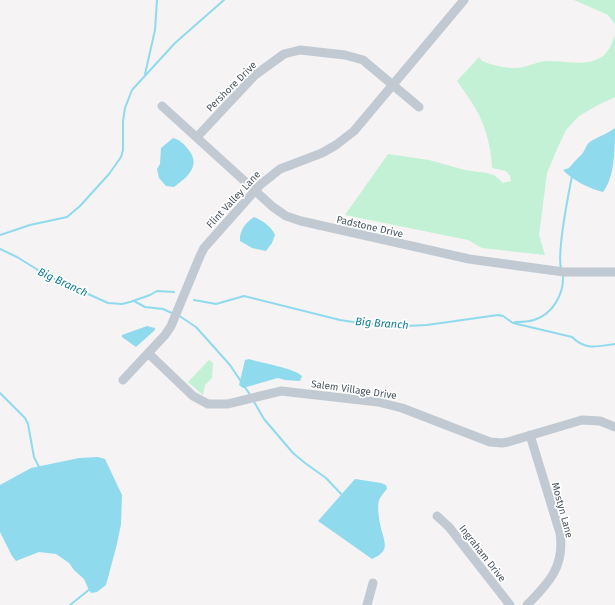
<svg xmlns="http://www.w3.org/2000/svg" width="615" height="605" viewBox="0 0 615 605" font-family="'Fira Sans',sans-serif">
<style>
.green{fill:#c3f1d5}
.water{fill:#90daee}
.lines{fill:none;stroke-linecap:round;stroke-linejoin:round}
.stream{stroke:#90daee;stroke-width:2}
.minor{stroke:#c1cad2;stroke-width:9}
.labels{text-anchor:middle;stroke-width:3.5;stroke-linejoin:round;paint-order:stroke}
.street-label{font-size:10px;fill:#4a5661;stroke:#fff}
.water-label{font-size:11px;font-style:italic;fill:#0c7c9b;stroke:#fff}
</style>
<rect width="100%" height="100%" fill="#f5f3f3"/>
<path class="green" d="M574 0H615V24L608 15Z
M615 35V97L598 105 579 116 566 130 557 149 547 173 539 235 545 255 482 248 468 240 345 215 388 154 429 160 465 170 487 173 494 175 503 183 511 181 510 176 506 171 492 168C492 162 491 156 490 149 485 120 474 105 457 81L479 57 482 61C492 65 504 68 515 68 527 68 537 61 549 61 564 61 584 66 598 59 609 54 611 45 615 35Z
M209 360 213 363 212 378 205 385 203 395 188 382Z"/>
<path class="water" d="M615 128C615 147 615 177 603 192 590 189 572 180 563 170L569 168C573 163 577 159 582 154 586 149 586 143 593 140 600 136 608 133 615 128Z
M173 138C180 140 184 144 188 149 202 166 187 177 174 187L166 186 159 178 157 169 160 164 161 148Z
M254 217C263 221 271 226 275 235L272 243 266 251 252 248 240 241C239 231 246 222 254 217Z
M147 326 155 328V330L136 347 122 337V335Z
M249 359C262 363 294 368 302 376L300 381 285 380 278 378 243 388 239 385 245 360Z
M98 457 105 459 122 495 121 524 117 544 106 585 97 592 91 593 88 588 84 579 74 570 69 563 56 554 39 552 16 561 12 556 0 532V485L31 468 79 458Z
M355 479 381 483 386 485 387 489C384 492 381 496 379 500 377 508 379 520 381 528 385 544 390 551 372 559L318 521Z"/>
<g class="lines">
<path class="stream" d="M145 74 155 30 157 0
M0 235 30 225 67 217 80 206 109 174 121 157 123 150V121L125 108 132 90 175 43 224 0
M0 249 17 257 46 275 108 303 122 304 130 302 150 295 157 291 174 292
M561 269C557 251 568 196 572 176
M194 300 216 304 244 296 340 320 359 323 406 326 427 325 498 315 503 316 513 323 572 337C586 351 598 346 615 344
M134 301 145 307 163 309 174 314
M178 315 196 327 230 365 242 383
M515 322C521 322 528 322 534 320 553 314 564 294 563 275
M244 386 251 396
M0 393 25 418 28 424 34 457 40 469
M253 400 264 419 293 453 305 463 326 478 343 496
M70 605 90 589"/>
<path class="minor" d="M162 106 273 207 286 216 301 221 469 259 564 272H615
M197 137 255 75 284 54 300 50 345 55 363 60 419 107
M148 353 193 396 208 404H227L281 391 378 402 402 408 490 442 502 443 508 442 582 420 600 421 615 427
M123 380 165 335 171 326 200 256 204 248 260 185 280 169 322 153 336 145 354 131 464 0
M437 516 449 527 510 605
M367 605 373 583
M527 605C549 583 565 566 560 533L530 435"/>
</g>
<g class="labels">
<g class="street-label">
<text transform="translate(231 86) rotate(-45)" y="4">Pershore Drive</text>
<text transform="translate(233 199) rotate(-47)" y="4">Flint Valley Lane</text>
<text transform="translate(370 226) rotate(13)" y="4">Padstone Drive</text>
<text transform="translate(354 389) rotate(8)" y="4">Salem Village Drive</text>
<text transform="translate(563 510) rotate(75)" y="4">Mostyn Lane</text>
<text transform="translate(483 553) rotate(52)" y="4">Ingraham Drive</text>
</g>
<g class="water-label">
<text transform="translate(63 282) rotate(25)" y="4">Big Branch</text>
<text transform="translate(382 323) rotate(4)" y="4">Big Branch</text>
</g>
</g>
</svg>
